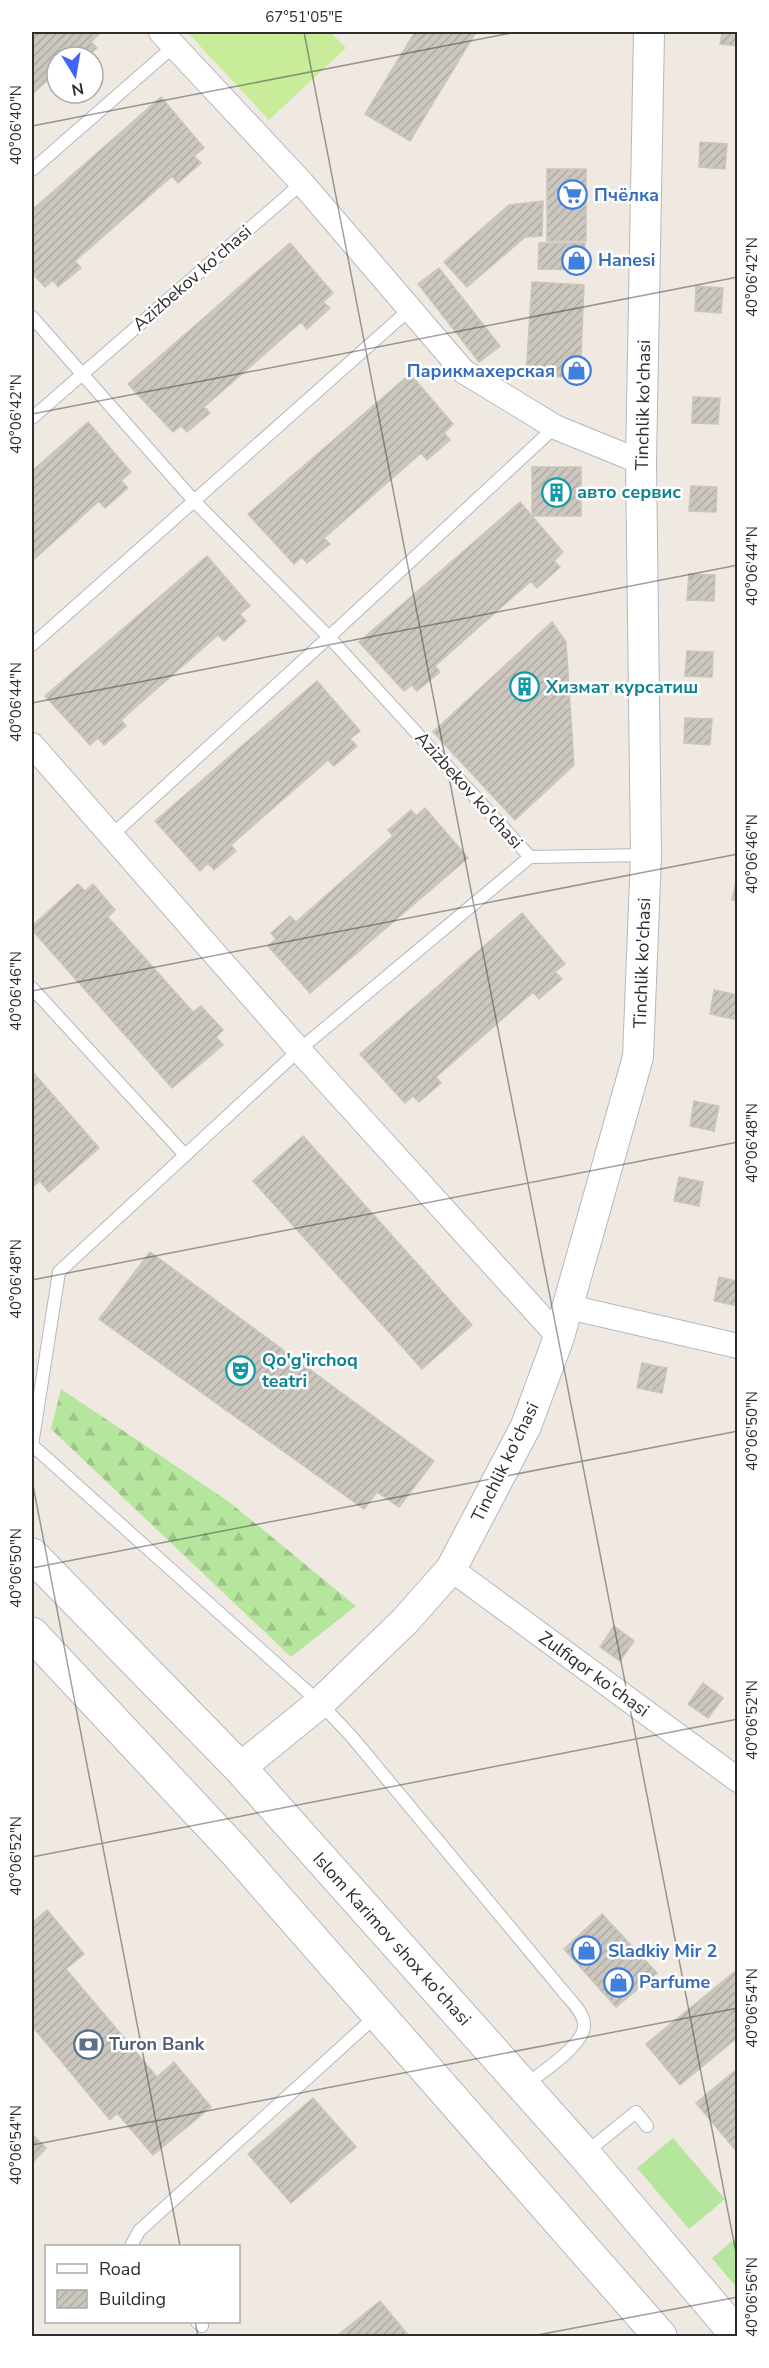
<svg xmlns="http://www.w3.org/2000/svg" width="769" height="2368" viewBox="0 0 769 2368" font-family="'Nunito Sans',sans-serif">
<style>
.grass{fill:#b6e59e}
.forest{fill:url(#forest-firs)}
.pitch{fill:#c9ec9a}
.building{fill:url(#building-hatch);stroke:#cbc5ba;stroke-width:1.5}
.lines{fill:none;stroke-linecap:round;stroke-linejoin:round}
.service-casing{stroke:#b4b7c1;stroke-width:14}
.minor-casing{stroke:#b4b7c1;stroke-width:26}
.tertiary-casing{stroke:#b4b7c1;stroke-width:32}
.secondary-casing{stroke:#b4b7c1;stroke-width:35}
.service{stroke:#fff;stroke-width:12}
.minor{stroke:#fff;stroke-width:24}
.tertiary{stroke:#fff;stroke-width:30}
.secondary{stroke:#fff;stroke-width:33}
.ticks{fill:none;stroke:#2e2e2e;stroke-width:1.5;stroke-opacity:0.45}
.labels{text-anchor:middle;stroke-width:5;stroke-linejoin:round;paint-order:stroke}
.shop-label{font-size:18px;font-weight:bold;fill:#366cbe;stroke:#fff;text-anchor:start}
.street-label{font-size:18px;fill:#2e2e2e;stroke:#fff}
.culture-label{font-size:18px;font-weight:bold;fill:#0d838f;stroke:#fff;text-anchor:start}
.service-label{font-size:18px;font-weight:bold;fill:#4e5e75;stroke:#fff;text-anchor:start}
.neatline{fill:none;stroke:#2e2e2e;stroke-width:2}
.ticks-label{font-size:15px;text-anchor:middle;fill:#2e2e2e}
</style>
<defs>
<pattern id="forest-firs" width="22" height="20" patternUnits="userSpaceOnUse" patternTransform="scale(1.5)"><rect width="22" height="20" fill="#b6e59e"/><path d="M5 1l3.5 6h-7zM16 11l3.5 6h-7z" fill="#9dc588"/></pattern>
<pattern id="building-hatch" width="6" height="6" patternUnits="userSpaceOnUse" patternTransform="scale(1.5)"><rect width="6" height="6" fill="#cbc7bf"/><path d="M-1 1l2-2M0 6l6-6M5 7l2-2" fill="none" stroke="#afaba4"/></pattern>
</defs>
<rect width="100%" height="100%" fill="#efe9e1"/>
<path class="grass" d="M673 2138 725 2199 689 2229 637 2168Z
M737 2237V2288L712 2258Z"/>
<path class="forest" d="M61 1389 228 1501 356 1606 291 1657 51 1429Z"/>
<path class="pitch" d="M187 32H330L346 48 269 120Z"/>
<path class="building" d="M32 32H99L100 33 91 42 97 48 87 57H57V72L32 94Z
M415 32H476L410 141 365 114Z
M715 32H738V46L720 44 722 32Z
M161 97 204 148 194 156 201 163 178 183 172 176 75 261 81 268 58 287 53 280 45 287 32 273V210Z
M700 142 727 144 725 169 699 167Z
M547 169H586V241H547Z
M543 201 542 236 525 237 467 287 444 262 509 205Z
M290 243 333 293 323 302 330 308 307 329 301 322 204 407 210 413 187 432 181 426 173 432 128 384Z
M539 243H585L584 270 538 269Z
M439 268 500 346 479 362 418 284Z
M532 282 584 285 580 378 526 375Z
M696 286 723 288 721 313 695 311Z
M410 374 453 424 444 433 450 440 427 460 421 453 324 538 330 544 307 563 302 557 294 564 248 514Z
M693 397 720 398 718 424 692 423Z
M88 422 131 472 121 481 128 488 105 508 99 501 32 561V471Z
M532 467H581V516H532Z
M691 486 717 487 716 512 689 511Z
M520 502 563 552 554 561 560 567 537 588 531 581 435 666 440 672 417 691 412 685 404 691 359 642Z
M207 556 250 606 240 614 246 621 224 641 218 635 121 720 126 726 104 745 98 738 90 745 45 696Z
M689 574 715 575 714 601 687 600Z
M552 622 566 642 574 765 515 820 433 732Z
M687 651 713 652 712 677 685 676Z
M317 681 360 731 350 739 357 746 334 766 328 760 231 845 236 851 214 870 208 863 200 871 155 821Z
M685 718 712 719 710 745 684 743Z
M425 808 468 858 310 993 268 946 276 939 271 933 290 916 296 922 393 836 388 830 411 810 416 816Z
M737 876H738V901L732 900Z
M78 884 85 891 93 884 115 910 108 917 193 1012 201 1006 223 1030 216 1037 223 1045 172 1088 32 930V926Z
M522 913 565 964 555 972 562 979 539 999 533 992 436 1077 441 1083 419 1102 413 1096 405 1103 360 1054Z
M714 990 738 995 734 1019 710 1014Z
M32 1071 99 1148 49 1192 40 1181 32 1187Z
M694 1101 719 1106 714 1131 690 1126Z
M303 1136 472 1325 422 1369 253 1181Z
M679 1177 703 1182 699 1206 674 1201Z
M150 1252 434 1461 399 1507 377 1492 364 1509 99 1319Z
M719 1277 738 1281V1306L714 1301Z
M642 1363 667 1368 662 1393 637 1388Z
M614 1626 634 1641 620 1661 600 1647Z
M703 1683 723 1698 708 1718 688 1704Z
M47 1910 84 1954 66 1969 157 2077 174 2062 211 2107 153 2155 117 2113 110 2120 32 2026V1923Z
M602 1914 657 1973 616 2007 564 1949Z
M738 1969V2037L680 2085 646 2044Z
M738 2068V2153L696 2103Z
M313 2098 356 2147 291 2203 248 2154Z
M32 2134 46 2148 32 2163Z
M380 2301 409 2336H337Z"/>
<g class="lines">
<defs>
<path id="service" d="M32 170 174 46
M32 317 195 502 329 637 530 857 646 855
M32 418 302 183
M32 645 410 309
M111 836 329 637 555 427
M32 988 185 1155
M525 2085C540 2074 584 2045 584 2026 585 2013 569 1999 562 1990L352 1737 320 1703 32 1445 59 1272 299 1050 530 857
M584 2154 636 2112 647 2126
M131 2246 139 2231 377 2015
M197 2322 202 2326"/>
<path id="minor" d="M161 32 302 183 463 371 555 427 641 462
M32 745 299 1050 559 1337
M569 1307 738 1346
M451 1569 738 1780"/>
<path id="tertiary" d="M240 1768 320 1703 405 1621 451 1569 526 1426 559 1337 638 1057 646 855 641 462 649 32"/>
<path id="secondary" d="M32 1555 240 1768 584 2154 738 2336
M32 1634 235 1851 660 2336"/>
</defs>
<use href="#service" class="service-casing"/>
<use href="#minor" class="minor-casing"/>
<use href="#tertiary" class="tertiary-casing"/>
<use href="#secondary" class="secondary-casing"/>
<use href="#service" class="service"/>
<use href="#minor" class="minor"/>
<use href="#tertiary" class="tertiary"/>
<use href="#secondary" class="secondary"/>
</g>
<path class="ticks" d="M304 32 738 2263M32 126 516 32M32 414 738 277M32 703 738 565M32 991 738 854M32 1280 738 1142M32 1480 180 2246M32 1568 738 1431M32 1857 738 1719M32 2145 738 2008M195 2322 198 2336M532 2336 738 2297"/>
<defs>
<symbol id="supermarket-ring" viewBox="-11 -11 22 22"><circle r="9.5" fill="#fff" stroke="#3f7fe0" stroke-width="1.5"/><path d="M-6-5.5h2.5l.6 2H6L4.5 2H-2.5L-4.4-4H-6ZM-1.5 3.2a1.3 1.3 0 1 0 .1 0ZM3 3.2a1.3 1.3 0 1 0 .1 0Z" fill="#3f7fe0"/></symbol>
<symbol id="shop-ring" viewBox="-11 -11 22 22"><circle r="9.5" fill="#fff" stroke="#3f7fe0" stroke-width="1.5"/><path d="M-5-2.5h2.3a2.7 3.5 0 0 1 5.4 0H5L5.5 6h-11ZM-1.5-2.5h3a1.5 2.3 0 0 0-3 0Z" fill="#3f7fe0"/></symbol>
<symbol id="building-ring" viewBox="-11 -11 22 22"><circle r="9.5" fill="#fff" stroke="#0f9aa8" stroke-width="1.5"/><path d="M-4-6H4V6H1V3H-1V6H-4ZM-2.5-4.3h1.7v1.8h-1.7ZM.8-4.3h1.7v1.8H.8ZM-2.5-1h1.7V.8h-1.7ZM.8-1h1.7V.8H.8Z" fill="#0f9aa8"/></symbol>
<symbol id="theatre-ring" viewBox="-11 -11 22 22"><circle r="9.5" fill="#fff" stroke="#0f9aa8" stroke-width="1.5"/><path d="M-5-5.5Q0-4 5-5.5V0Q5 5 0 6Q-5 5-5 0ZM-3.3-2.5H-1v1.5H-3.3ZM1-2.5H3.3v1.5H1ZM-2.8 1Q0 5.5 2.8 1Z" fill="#0f9aa8"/></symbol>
<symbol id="bank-ring" viewBox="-11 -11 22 22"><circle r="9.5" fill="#fff" stroke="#5c6f8a" stroke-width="1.5"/><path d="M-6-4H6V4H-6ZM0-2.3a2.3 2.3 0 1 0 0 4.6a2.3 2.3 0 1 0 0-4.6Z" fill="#5c6f8a"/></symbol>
</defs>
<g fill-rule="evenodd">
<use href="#supermarket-ring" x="556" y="178" width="33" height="33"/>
<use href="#shop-ring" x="560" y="244" width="33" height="33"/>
<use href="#shop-ring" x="560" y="354" width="33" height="33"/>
<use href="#building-ring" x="540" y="476" width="33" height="33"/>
<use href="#building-ring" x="508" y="670" width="33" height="33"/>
<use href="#theatre-ring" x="224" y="1354" width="33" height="33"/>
<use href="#shop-ring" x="570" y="1934" width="33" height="33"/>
<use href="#shop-ring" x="602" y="1966" width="33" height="33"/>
<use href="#bank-ring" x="72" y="2028" width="33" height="33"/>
</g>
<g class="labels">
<g class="shop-label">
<text x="594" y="201">Пчёлка</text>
<text x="598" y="266">Hanesi</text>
<text x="555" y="377" text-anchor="end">Парикмахерская</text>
<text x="608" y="1957">Sladkiy Mir 2</text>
<text x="639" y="1988">Parfume</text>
</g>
<g class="street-label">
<text transform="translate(192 278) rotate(-41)" y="6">Azizbekov ko'chasi</text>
<text transform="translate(643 405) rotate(-89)" y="6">Tinchlik ko'chasi</text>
<text transform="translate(469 790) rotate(48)" y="6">Azizbekov ko'chasi</text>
<text transform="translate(642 963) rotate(-88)" y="6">Tinchlik ko'chasi</text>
<text transform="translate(505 1462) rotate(-64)" y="6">Tinchlik ko'chasi</text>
<text transform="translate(594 1674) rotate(36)" y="6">Zulfiqor ko'chasi</text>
<text transform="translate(392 1939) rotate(48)" y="6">Islom Karimov shox ko'chasi</text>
</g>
<g class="culture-label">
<text x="577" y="498">авто сервис</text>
<text x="546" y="693">Хизмат курсатиш</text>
<text x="262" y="1366">Qo'g'irchoq<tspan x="262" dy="21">teatri</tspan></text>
</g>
<g class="service-label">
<text x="109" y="2050">Turon Bank</text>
</g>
</g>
<rect width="769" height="2368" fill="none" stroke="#ffffff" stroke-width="66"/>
<rect x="45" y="2245" width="195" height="78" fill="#ffffff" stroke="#ababab" stroke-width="1.5"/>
<rect x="57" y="2264" width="30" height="9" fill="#ffffff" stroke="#ababab" stroke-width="1.5"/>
<text x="99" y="2275" font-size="18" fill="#2e2e2e">Road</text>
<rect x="57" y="2290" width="30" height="18" fill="url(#building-hatch)" stroke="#ababab" stroke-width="1.5"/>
<text x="99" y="2305" font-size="18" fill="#2e2e2e">Building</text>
<g transform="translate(75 75) rotate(169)"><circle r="28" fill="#ffffff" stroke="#ababab" stroke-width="1.5"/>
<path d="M0-4.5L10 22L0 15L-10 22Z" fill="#4264fb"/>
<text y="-9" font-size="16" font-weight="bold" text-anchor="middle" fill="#2e2e2e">N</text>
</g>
<rect x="33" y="33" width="703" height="2302" class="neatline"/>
<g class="ticks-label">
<text x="304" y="22">67°51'05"E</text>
<text transform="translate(16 125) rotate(-90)" y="5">40°06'40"N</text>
<text transform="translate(752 277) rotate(-90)" y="5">40°06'42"N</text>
<text transform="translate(16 414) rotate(-90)" y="5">40°06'42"N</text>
<text transform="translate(752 566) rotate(-90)" y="5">40°06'44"N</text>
<text transform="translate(16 702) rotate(-90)" y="5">40°06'44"N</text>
<text transform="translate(752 854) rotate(-90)" y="5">40°06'46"N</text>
<text transform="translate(16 991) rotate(-90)" y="5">40°06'46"N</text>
<text transform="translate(752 1143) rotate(-90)" y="5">40°06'48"N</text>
<text transform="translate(16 1279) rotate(-90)" y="5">40°06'48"N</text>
<text transform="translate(752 1431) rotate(-90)" y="5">40°06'50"N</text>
<text transform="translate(16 1568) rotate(-90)" y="5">40°06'50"N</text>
<text transform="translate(752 1720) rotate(-90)" y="5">40°06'52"N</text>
<text transform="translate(16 1856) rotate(-90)" y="5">40°06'52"N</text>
<text transform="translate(752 2008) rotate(-90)" y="5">40°06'54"N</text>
<text transform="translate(16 2145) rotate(-90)" y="5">40°06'54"N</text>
<text transform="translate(752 2297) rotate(-90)" y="5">40°06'56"N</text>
</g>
</svg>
